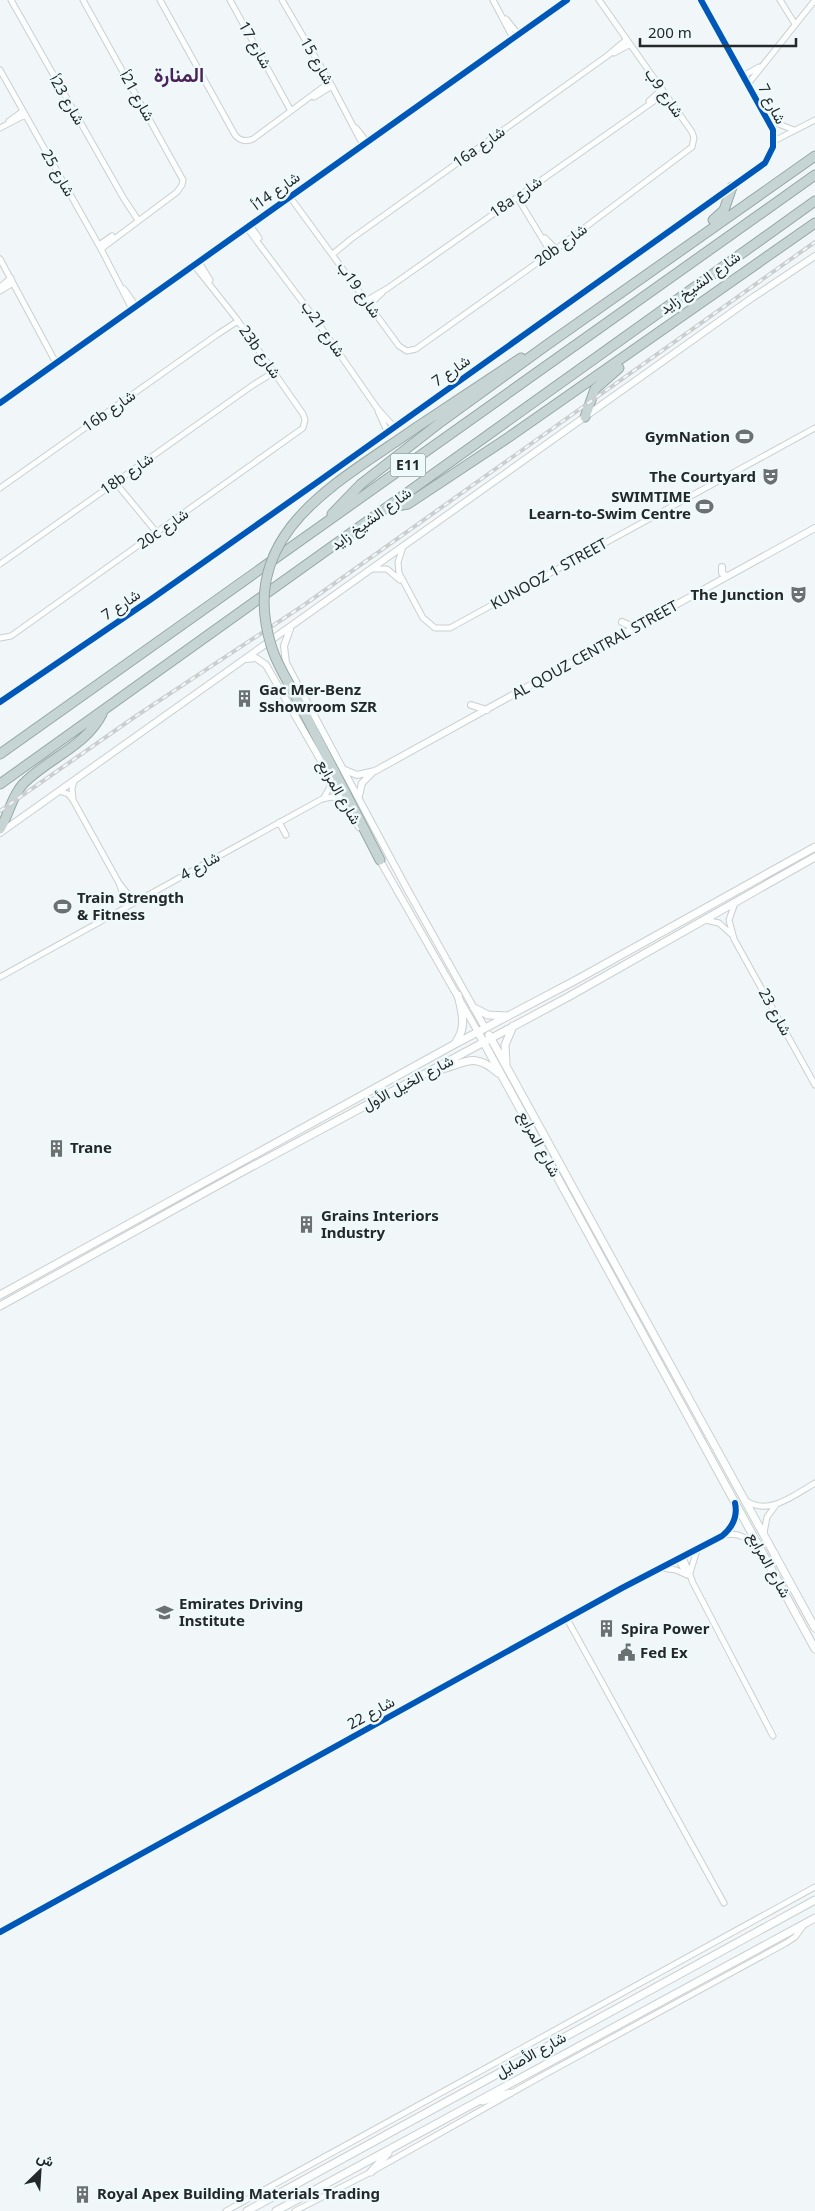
<svg xmlns="http://www.w3.org/2000/svg" width="815" height="2211" viewBox="0 0 815 2211" font-family="'Noto Sans',Vazirmatn,sans-serif">
<style>
.lines{fill:none;stroke-linecap:round;stroke-linejoin:round}
.minor-casing{stroke:#cacfd0;stroke-width:7}
.tertiary-casing{stroke:#cacfd0;stroke-width:8}
.secondary-casing{stroke:#cacfd0;stroke-width:9}
.motorway-casing{stroke:#95a7a6;stroke-width:11}
.minor{stroke:#fdfefe;stroke-width:5}
.tertiary{stroke:#fdfefe;stroke-width:6}
.secondary{stroke:#fdfefe;stroke-width:7}
.motorway{stroke:#c6d5d4;stroke-width:9}
.rail-casing{stroke:#cccdce;stroke-width:4}
.rail{stroke:#eef9fb;stroke-width:2;stroke-dasharray:5.5;stroke-linecap:butt}
.motorway-bridge-casing{stroke:#95a7a6;stroke-width:11;stroke-linecap:butt}
.motorway-bridge{stroke:#c6d5d4;stroke-width:9}
.cycleway-casing{stroke:#eef9fb;stroke-width:9}
.cycleway{stroke:#0057b8;stroke-width:6}
.labels{text-anchor:middle;stroke-width:5;stroke-linejoin:round;paint-order:stroke}
.shield{fill:#eef9fb;stroke:#616768;stroke-width:1}
.shield-label{font-size:14px;font-weight:bold;fill:#242829}
.street-label{font-size:15px;fill:#242829;stroke:#eef9fb}
.poi-label{font-size:15px;font-weight:bold;fill:#242829;stroke:#eef9fb;text-anchor:start}
.district-label{font-size:20px;font-weight:bold;fill:#4a2257;stroke:#eef9fb}
</style>
<rect width="100%" height="100%" fill="#f1f7f8"/>
<g class="lines">
<defs>
<path id="minor" d="M11 0 124 199 138 220
M83 0 183 180 182 185 177 192 101 249
M160 0 235 135C240 141 246 142 253 139L330 82
M230 0 291 111
M282 0 332 86 363 145
M493 0 513 38
M780 0 795 24
M506 19 518 34
M614 53 629 45
M0 70 101 249 132 309
M743 76 759 67
M748 84 815 0
M314 97 332 86
M649 101 661 90
M768 120 794 130
M9 121 23 111
M0 128 25 115
M356 128 367 142
M774 141 815 120
M290 197 399 346 407 351 416 349 551 253 692 147 694 138 692 132 599 0
M517 197 551 253
M250 225 259 238
M247 228 316 320 377 408 394 427
M545 238 556 249
M99 245 112 236
M333 254 351 239 607 56 626 40
M0 259 56 363
M199 262 210 280
M0 287 11 278
M124 289 136 306
M0 291 13 283
M366 301 388 288 664 94
M369 305 382 293
M0 403 567 0
M378 411 387 431
M115 482 157 533
M0 488 218 334 238 321
M403 547 398 562 399 573 423 618 435 628H450L815 428
M0 564 253 385 274 372
M373 569H387L400 580
M0 638 11 636 303 428 305 420 303 414 236 318 194 265
M0 702 150 600 319 481 765 163 773 147V130L701 0
M59 791 68 794 73 800 119 883 127 906
M73 799 72 789 74 781
M323 799 330 787V778
M279 822 286 835
M119 883 134 902
M735 903 729 920 734 939 815 1085
M705 920 719 923 731 934
M0 977 322 799 332 797 343 801
M745 1500C768 1517 794 1495 815 1483
M764 1533 767 1517 776 1505
M725 1535C740 1532 749 1539 758 1550
M683 1557 693 1583 773 1736
M678 1559 687 1575
M662 1568 676 1570 687 1575
M690 1573 697 1550
M567 1619 724 1903
M0 1932 622 1588 722 1536 734 1522 736 1506
M226 2211 815 1887
M295 2211 371 2172 540 2077 786 1943 795 1937 804 1925"/>
<path id="tertiary" d="M722 567V573L726 576
M622 622 635 628
M290 629 284 646 286 663 406 887 485 1028
M246 659 256 658 266 665 359 827
M471 705 487 710
M345 770 357 775 375 771 815 528
M359 796 362 783 372 773
M0 833 749 300 815 256
M378 857 478 1032"/>
<path id="secondary" d="M474 1008 488 1015 508 1016
M478 1032 815 1649
M489 1035 815 1628
M456 1042C467 1026 462 1013 458 995
M506 1063 505 1045 513 1026
M437 1070C464 1065 473 1050 498 1073
M0 1295 455 1044 578 979 815 847
M0 1306 238 1174 568 997 815 857
M483 2101 510 2093
M371 2172 388 2153
M247 2211 815 1900
M276 2211 815 1918"/>
<path id="motorway" d="M713 220 724 210 732 187
M585 417 595 389 619 368
M417 427 521 358
M386 508 408 504 509 437 815 223
M332 514 361 484 442 421 544 347 815 156
M292 689 380 860
M0 754 815 175
M0 784 815 201
M0 829C9 815 11 797 23 784 47 759 86 746 102 714"/>
</defs>
<use href="#minor" class="minor-casing"/>
<use href="#tertiary" class="tertiary-casing"/>
<use href="#secondary" class="secondary-casing"/>
<use href="#motorway" class="motorway-casing"/>
<use href="#minor" class="minor"/>
<use href="#tertiary" class="tertiary"/>
<use href="#secondary" class="secondary"/>
<use href="#motorway" class="motorway"/>
<defs>
<path id="rail" d="M0 811 136 716 304 605 815 242"/>
</defs>
<use href="#rail" class="rail-casing"/>
<use href="#rail" class="rail"/>
<defs>
<path id="motorway-bridge" d="M292 689C284 675 275 660 271 645 236 531 341 481 417 427"/>
</defs>
<use href="#motorway-bridge" class="motorway-bridge-casing"/>
<use href="#motorway-bridge" class="motorway-bridge"/>
<defs>
<path id="cycleway" d="M0 403 567 0
M0 702 150 600 319 481 765 163 773 147V130L701 0
M0 1932 622 1588 722 1536C733 1527 738 1517 735 1503"/>
</defs>
<use href="#cycleway" class="cycleway-casing"/>
<use href="#cycleway" class="cycleway"/>
</g>
<defs>
<symbol id="stadium-bare" viewBox="-9 -9 18 18"><path d="M0-5a6.5 5 0 1 0 0 10a6.5 5 0 1 0 0-10ZM-3.5-1.8h7v3.6h-7Z" fill="#6c7071" stroke="#eef9fb" stroke-width="2.5" paint-order="stroke"/></symbol>
<symbol id="theatre-bare" viewBox="-9 -9 18 18"><path d="M-5-5.5Q0-4 5-5.5V0Q5 5 0 6Q-5 5-5 0ZM-3.3-2.5H-1v1.5H-3.3ZM1-2.5H3.3v1.5H1ZM-2.8 1Q0 5.5 2.8 1Z" fill="#6c7071" stroke="#eef9fb" stroke-width="2.5" paint-order="stroke"/></symbol>
<symbol id="building-bare" viewBox="-9 -9 18 18"><path d="M-4-6H4V6H1V3H-1V6H-4ZM-2.5-4.3h1.7v1.8h-1.7ZM.8-4.3h1.7v1.8H.8ZM-2.5-1h1.7V.8h-1.7ZM.8-1h1.7V.8H.8Z" fill="#6c7071" stroke="#eef9fb" stroke-width="2.5" paint-order="stroke"/></symbol>
<symbol id="school-bare" viewBox="-9 -9 18 18"><path d="M0-5L7-2L0 1L-7-2ZM-4 1L0 2.5L4 1V4Q0 6-4 4Z" fill="#6c7071" stroke="#eef9fb" stroke-width="2.5" paint-order="stroke"/></symbol>
<symbol id="civic-bare" viewBox="-9 -9 18 18"><path d="M-.6-6.5H3V-4.5H.6V-3L4-1V1h2V6H-6V1h2V-1L-.6-3ZM-1.2 2.5V6h2.4V2.5Z" fill="#6c7071" stroke="#eef9fb" stroke-width="2.5" paint-order="stroke"/></symbol>
</defs>
<g fill-rule="evenodd">
<use href="#stadium-bare" x="732" y="424" width="25" height="25"/>
<use href="#theatre-bare" x="758" y="464" width="25" height="25"/>
<use href="#stadium-bare" x="692" y="494" width="25" height="25"/>
<use href="#theatre-bare" x="786" y="582" width="25" height="25"/>
<use href="#building-bare" x="232" y="686" width="25" height="25"/>
<use href="#stadium-bare" x="50" y="894" width="25" height="25"/>
<use href="#building-bare" x="44" y="1136" width="25" height="25"/>
<use href="#building-bare" x="294" y="1212" width="25" height="25"/>
<use href="#school-bare" x="152" y="1600" width="25" height="25"/>
<use href="#building-bare" x="594" y="1616" width="25" height="25"/>
<use href="#civic-bare" x="614" y="1640" width="25" height="25"/>
<use href="#building-bare" x="70" y="2182" width="25" height="25"/>
</g>
<g class="labels">
<rect class="shield" x="390.5" y="453.5" width="35" height="23" rx="4"/>
<g class="shield-label">
<text x="408" y="470">E11</text>
</g>
<g class="street-label">
<text transform="translate(255 45) rotate(61)" y="5">شارع 17</text>
<text transform="translate(317 61) rotate(60)" y="5">شارع 15</text>
<text transform="translate(664 93) rotate(55)" y="5">شارع 9ب</text>
<text transform="translate(137 96) rotate(61)" y="5">شارع 21أ</text>
<text transform="translate(67 100) rotate(60)" y="5">شارع 23أ</text>
<text transform="translate(772 104) rotate(63)" y="5">شارع 7</text>
<text transform="translate(479 147) rotate(-35)" y="5">16a شارع</text>
<text transform="translate(58 173) rotate(60)" y="5">شارع 25</text>
<text transform="translate(276 191) rotate(-35)" y="5">شارع 14أ</text>
<text transform="translate(516 197) rotate(-35)" y="5">18a شارع</text>
<text transform="translate(561 245) rotate(-36)" y="5">20b شارع</text>
<text transform="translate(700 283) rotate(-36)" y="5">شارع الشيخ زايد</text>
<text transform="translate(359 290) rotate(55)" y="5">شارع 19ب</text>
<text transform="translate(323 329) rotate(55)" y="5">شارع 21ب</text>
<text transform="translate(260 352) rotate(55)" y="5">23b شارع</text>
<text transform="translate(451 371) rotate(-35)" y="5">شارع 7</text>
<text transform="translate(109 411) rotate(-35)" y="5">16b شارع</text>
<text transform="translate(127 474) rotate(-35)" y="5">18b شارع</text>
<text transform="translate(371 519) rotate(-36)" y="5">شارع الشيخ زايد</text>
<text transform="translate(163 529) rotate(-35)" y="5">20c شارع</text>
<text transform="translate(549 574) rotate(-29)" y="5">KUNOOZ 1 STREET</text>
<text transform="translate(121 605) rotate(-34)" y="5">شارع 7</text>
<text transform="translate(595 650) rotate(-29)" y="5">AL QOUZ CENTRAL STREET</text>
<text transform="translate(339 792) rotate(60)" y="5">شارع المرابع</text>
<text transform="translate(200 866) rotate(-29)" y="5">شارع 4</text>
<text transform="translate(775 1012) rotate(61)" y="5">شارع 23</text>
<text transform="translate(408 1083) rotate(-28)" y="5">شارع الخيل الأول</text>
<text transform="translate(539 1144) rotate(62)" y="5">شارع المرابع</text>
<text transform="translate(769 1565) rotate(61)" y="5">شارع المرابع</text>
<text transform="translate(371 1713) rotate(-29)" y="5">شارع 22</text>
<text transform="translate(531 2055) rotate(-29)" y="5">شارع الأصايل</text>
</g>
<g class="poi-label">
<text x="730" y="442" text-anchor="end">GymNation</text>
<text x="756" y="482" text-anchor="end">The Courtyard</text>
<text x="691" y="502" text-anchor="end">SWIMTIME<tspan x="691" dy="17">Learn-to-Swim Centre</tspan></text>
<text x="784" y="600" text-anchor="end">The Junction</text>
<text x="259" y="695">Gac Mer-Benz<tspan x="259" dy="17">Sshowroom SZR</tspan></text>
<text x="77" y="903">Train Strength<tspan x="77" dy="17">&amp; Fitness</tspan></text>
<text x="70" y="1153">Trane</text>
<text x="321" y="1221">Grains Interiors<tspan x="321" dy="17">Industry</tspan></text>
<text x="179" y="1609">Emirates Driving<tspan x="179" dy="17">Institute</tspan></text>
<text x="621" y="1634">Spira Power</text>
<text x="640" y="1658">Fed Ex</text>
<text x="97" y="2199">Royal Apex Building Materials Trading</text>
</g>
<g class="district-label">
<text x="179" y="82">المنارة</text>
</g>
</g>
<g transform="translate(40 2171) rotate(25)" stroke="#eef9fb" stroke-width="4" paint-order="stroke">
<path d="M0-4L9 19L0 12L-9 19Z" fill="#242829"/>
<text y="-8" font-size="14" font-weight="bold" text-anchor="middle" fill="#242829">ش</text>
</g>
<path d="M640 38v8h156v-8" fill="none" stroke="#242829" stroke-width="2.5"/>
<text x="648" y="38" font-size="15" fill="#242829" stroke="#eef9fb" stroke-width="4" paint-order="stroke">200 m</text>
</svg>
